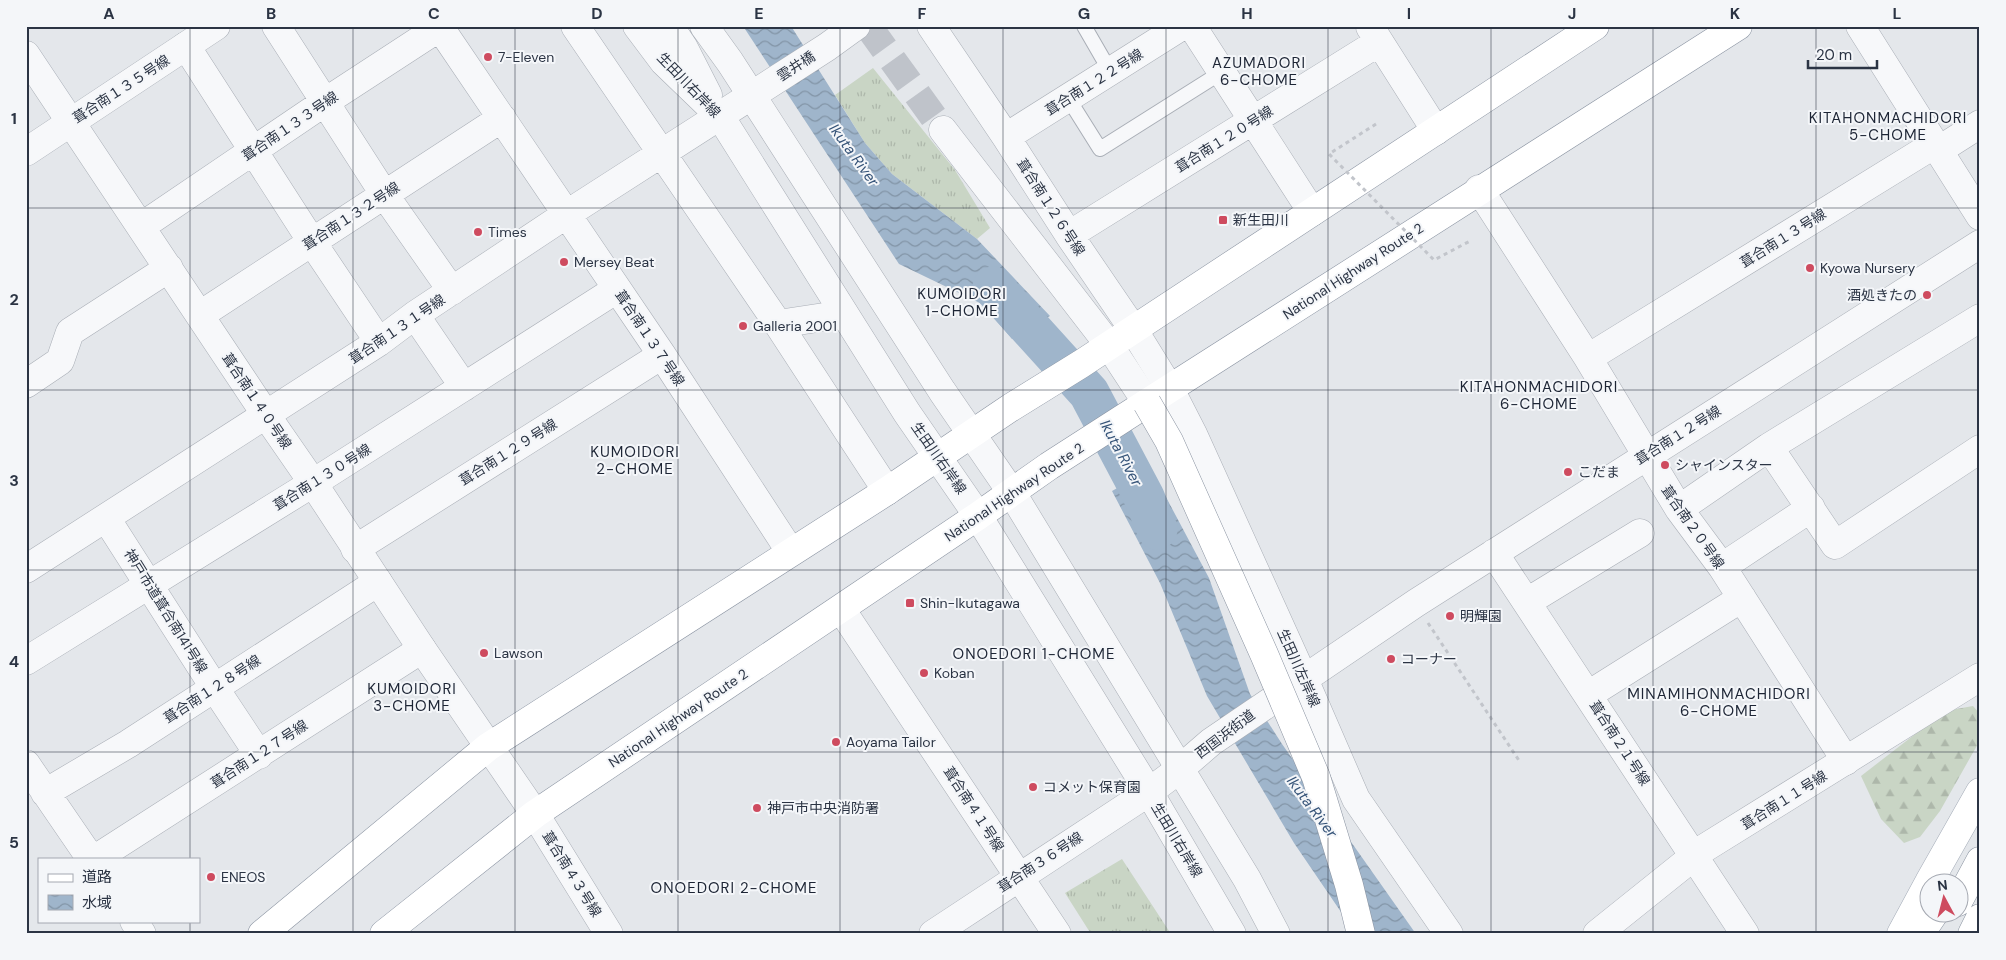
<svg xmlns="http://www.w3.org/2000/svg" width="2006" height="960" viewBox="0 0 2006 960" font-family="'DM Sans','Noto Sans JP',sans-serif">
<style>
.grass{fill:url(#grass-tufts)}
.forest{fill:url(#forest-firs)}
.water{fill:url(#water-waves)}
.lines{fill:none;stroke-linecap:round;stroke-linejoin:round}
.river{stroke:#9fb5cb;stroke-width:41}
.tertiary-tunnel{stroke:#bfc3ca;stroke-width:28;stroke-dasharray:28 14;stroke-linecap:butt}
.service-casing{stroke:#a9aeb6;stroke-width:16}
.minor-casing{stroke:#a9aeb6;stroke-width:29}
.tertiary-casing{stroke:#a9aeb6;stroke-width:29}
.primary-casing{stroke:#a3abb7;stroke-width:29}
.trunk-casing{stroke:#8b94a2;stroke-width:29}
.motorway-casing{stroke:#8b94a2;stroke-width:29}
.path{stroke:#c2c5cb;stroke-width:3;stroke-dasharray:4 4;stroke-linecap:butt}
.service{stroke:#f7f8fa;stroke-width:14}
.minor{stroke:#f7f8fa;stroke-width:28}
.tertiary{stroke:#f7f8fa;stroke-width:28}
.primary{stroke:#fff;stroke-width:28}
.trunk{stroke:#fff;stroke-width:28}
.motorway{stroke:#fff;stroke-width:28}
.motorway-bridge-casing{stroke:#8b94a2;stroke-width:29;stroke-linecap:butt}
.path-bridge{stroke:#c2c5cb;stroke-width:3;stroke-dasharray:4 4;stroke-linecap:butt}
.motorway-bridge{stroke:#fff;stroke-width:28}
.grid{fill:none;stroke:#2b3444;stroke-width:1;stroke-opacity:0.55}
.poi-dot{fill:#ce4b5f;stroke:#f4f6f9;stroke-width:2}
.labels{text-anchor:middle;stroke-width:4;stroke-linejoin:round;paint-order:stroke}
.poi-label{font-size:14px;fill:#2b3444;stroke:#f4f6f9;text-anchor:start}
.street-label{font-size:14px;fill:#2b3444;stroke:#f4f6f9}
.neighbourhood-label{font-size:15px;letter-spacing:1px;fill:#1d2535;stroke:#f4f6f9}
.water-label{font-size:15px;font-style:italic;fill:#355378;stroke:#f4f6f9}
.neatline{fill:none;stroke:#2b3444;stroke-width:2}
.grid-label{font-size:16px;text-anchor:middle;font-weight:bold;fill:#2b3444}
</style>
<defs>
<pattern id="grass-tufts" width="24" height="20" patternUnits="userSpaceOnUse" patternTransform="scale(1.25)"><rect width="24" height="20" fill="#c9d5c5"/><path d="M3 7l-1-3M5 7V3M7 7l1-3M15 17l-1-3M17 17v-4M19 17l1-3" fill="none" stroke="#adb7aa"/></pattern>
<pattern id="forest-firs" width="22" height="20" patternUnits="userSpaceOnUse" patternTransform="scale(1.25)"><rect width="22" height="20" fill="#c9d5c5"/><path d="M5 1l3.5 6h-7zM16 11l3.5 6h-7z" fill="#adb7aa"/></pattern>
<pattern id="water-waves" width="16" height="10" patternUnits="userSpaceOnUse" patternTransform="scale(1.25)"><rect width="16" height="10" fill="#9fb5cb"/><path d="M0 5q4-4 8 0t8 0" fill="none" stroke="#8294a6"/></pattern>
</defs>
<rect width="100%" height="100%" fill="#e4e7eb"/>
<path class="grass" d="M873 68 955 170 990 228 977 239 892 174 865 143 835 95Z
M1122 859 1171 934H1091L1065 893Z"/>
<path class="forest" d="M1973 706 1980 714 1979 742 1940 811 1920 837 1904 843 1881 819 1861 776 1945 711Z"/>
<path class="water" d="M743 26H791L865 143 892 174 977 239 1050 316 1012 339 982 304 899 264Z
M1151 469 1209 578 1250 694 1282 744 1416 934H1356L1294 843 1207 696 1160 583 1112 491Z"/>
<g class="lines">
<path class="river" d="M993 287 1089 393 1144 497 1157 529"/>
<path class="tertiary-tunnel" d="M868 26 943 130"/>
<defs>
<path id="service" d="M1084 26 1110 71
M1068 98 1100 149 1222 72"/>
<path id="minor" d="M276 26 384 194 452 291
M439 26 662 355 790 551
M575 26 778 324 887 491
M931 26 1006 137 1069 235 1133 329 1170 389 1193 434 1304 679 1356 799 1449 934
M1192 26 1312 212
M1370 27 1436 131
M186 46 312 242 379 342
M26 55 266 415
M1006 137 1182 26
M1479 189 1588 358 1679 509 1722 567 1846 761
M142 226 325 102 440 27
M1069 235 1379 42
M200 315 502 118
M415 315 464 387
M778 324 844 314
M1588 358 1927 149 1947 145 1980 124
M26 384 60 361 70 332 169 268
M1769 447 1835 545 1980 449
M1679 509 1769 447 1980 318
M106 518 214 687 259 755
M355 549 662 355
M1494 553 1745 934
M1722 567 1811 508
M26 569 379 342 415 315 567 214 827 47 856 26
M1527 602 1640 533
M26 661 313 483 617 289
M1588 695 1742 598
M26 764 91 859
M1149 792 1181 768 1211 742 1416 603 1980 244
M45 793 128 744 378 582
M95 859 422 649
M134 921 142 934"/>
<path id="tertiary" d="M637 26 664 62 720 116 907 413 978 516 1149 792 1232 934
M704 26 730 62 942 391 1012 493 1247 879 1276 934
M1860 26 1980 216
M670 27 684 48 708 95
M943 130 1109 345 1147 403
M26 152 216 26
M266 415 313 483 422 649 535 814 609 934
M841 609 1057 934
M933 934 1149 792
M1597 934 1703 849 1980 677"/>
<path id="primary" d="M1929 882 1980 792
M1901 934 1928 884"/>
<path id="trunk" d="M262 934 488 747 887 491 1010 408 1081 364 1595 26
M384 934 535 814 978 516 1049 466 1147 403 1738 26"/>
<path id="motorway" d="M1958 902 1980 861
M1920 934 1935 912
M1972 934 1980 918"/>
</defs>
<use href="#service" class="service-casing"/>
<use href="#minor" class="minor-casing"/>
<use href="#tertiary" class="tertiary-casing"/>
<use href="#primary" class="primary-casing"/>
<use href="#trunk" class="trunk-casing"/>
<use href="#motorway" class="motorway-casing"/>
<path class="path" d="M1428 623 1520 762"/>
<use href="#service" class="service"/>
<use href="#minor" class="minor"/>
<use href="#tertiary" class="tertiary"/>
<use href="#primary" class="primary"/>
<use href="#trunk" class="trunk"/>
<use href="#motorway" class="motorway"/>
<defs>
<path id="motorway-bridge" d="M1147 403 1169 441 1264 654 1316 777 1349 885 1361 934"/>
</defs>
<use href="#motorway-bridge" class="motorway-bridge-casing"/>
<path class="path-bridge" d="M1376 124 1329 154 1434 260 1472 240"/>
<use href="#motorway-bridge" class="motorway-bridge"/>
</g>
<path class="grid" d="M190 26V859M353 26V934M515 26V934M678 26V934M840 26V934M1003 26V934M1166 26V934M1328 26V934M1491 26V934M1653 26V934M1816 26V934M26 208H1980M26 390H1980M26 570H1980M26 752H1980M190 921V934"/>
<g class="poi-dot">
<circle cx="488" cy="57" r="5"/>
<rect x="1218" y="215" width="10" height="10" rx="2.5"/>
<circle cx="478" cy="232" r="5"/>
<circle cx="564" cy="262" r="5"/>
<circle cx="1810" cy="268" r="5"/>
<circle cx="1927" cy="295" r="5"/>
<circle cx="743" cy="326" r="5"/>
<circle cx="1665" cy="465" r="5"/>
<circle cx="1568" cy="472" r="5"/>
<rect x="905" y="598" width="10" height="10" rx="2.5"/>
<circle cx="1450" cy="616" r="5"/>
<circle cx="484" cy="653" r="5"/>
<circle cx="1391" cy="659" r="5"/>
<circle cx="924" cy="673" r="5"/>
<circle cx="836" cy="742" r="5"/>
<circle cx="1033" cy="787" r="5"/>
<circle cx="757" cy="808" r="5"/>
<circle cx="211" cy="877" r="5"/>
</g>
<g class="labels">
<g class="poi-label">
<text x="498" y="62">7-Eleven</text>
<text x="1233" y="225">新生田川</text>
<text x="488" y="237">Times</text>
<text x="574" y="267">Mersey Beat</text>
<text x="1820" y="273">Kyowa Nursery</text>
<text x="1917" y="300" text-anchor="end">酒処きたの</text>
<text x="753" y="331">Galleria 2001</text>
<text x="1675" y="470">シャインスター</text>
<text x="1578" y="477">こだま</text>
<text x="920" y="608">Shin-Ikutagawa</text>
<text x="1460" y="621">明輝園</text>
<text x="494" y="658">Lawson</text>
<text x="1401" y="664">コーナー</text>
<text x="934" y="678">Koban</text>
<text x="846" y="747">Aoyama Tailor</text>
<text x="1043" y="792">コメット保育園</text>
<text x="767" y="813">神戸市中央消防署</text>
<text x="221" y="882">ENEOS</text>
</g>
<g class="street-label">
<text transform="translate(796 66) rotate(-33)" y="5">雲井橋</text>
<text transform="translate(1094 82) rotate(-32)" y="5">葺合南１２２号線</text>
<text transform="translate(689 85) rotate(46)" y="5">生田川右岸線</text>
<text transform="translate(121 89) rotate(-33)" y="5">葺合南１３５号線</text>
<text transform="translate(290 126) rotate(-34)" y="5">葺合南１３３号線</text>
<text transform="translate(1224 139) rotate(-32)" y="5">葺合南１２０号線</text>
<text transform="translate(1051 207) rotate(57)" y="5">葺合南１２６号線</text>
<text transform="translate(351 216) rotate(-33)" y="5">葺合南１３２号線</text>
<text transform="translate(1783 238) rotate(-32)" y="5">葺合南１３号線</text>
<text transform="translate(1353 271) rotate(-33)" y="5">National Highway Route 2</text>
<text transform="translate(397 329) rotate(-34)" y="5">葺合南１３１号線</text>
<text transform="translate(650 338) rotate(56)" y="5">葺合南１３７号線</text>
<text transform="translate(257 401) rotate(56)" y="5">葺合南１４０号線</text>
<text transform="translate(1678 435) rotate(-32)" y="5">葺合南１２号線</text>
<text transform="translate(508 452) rotate(-32)" y="5">葺合南１２９号線</text>
<text transform="translate(939 458) rotate(55)" y="5">生田川右岸線</text>
<text transform="translate(322 477) rotate(-32)" y="5">葺合南１３０号線</text>
<text transform="translate(1014 492) rotate(-34)" y="5">National Highway Route 2</text>
<text transform="translate(1693 527) rotate(55)" y="5">葺合南２０号線</text>
<text transform="translate(166 611) rotate(58)" y="5">神戸市道葺合南141号線</text>
<text transform="translate(1299 668) rotate(66)" y="5">生田川左岸線</text>
<text transform="translate(212 689) rotate(-33)" y="5">葺合南１２８号線</text>
<text transform="translate(678 718) rotate(-34)" y="5">National Highway Route 2</text>
<text transform="translate(1225 734) rotate(-37)" y="5">西国浜街道</text>
<text transform="translate(1620 743) rotate(57)" y="5">葺合南２１号線</text>
<text transform="translate(259 754) rotate(-33)" y="5">葺合南１２７号線</text>
<text transform="translate(1784 800) rotate(-32)" y="5">葺合南１１号線</text>
<text transform="translate(974 809) rotate(57)" y="5">葺合南４１号線</text>
<text transform="translate(1177 840) rotate(59)" y="5">生田川右岸線</text>
<text transform="translate(1040 862) rotate(-33)" y="5">葺合南３６号線</text>
<text transform="translate(572 874) rotate(58)" y="5">葺合南４３号線</text>
</g>
<g class="neighbourhood-label">
<text x="1259" y="68">AZUMADORI<tspan x="1259" dy="17">6-CHOME</tspan></text>
<text x="1888" y="123">KITAHONMACHIDORI<tspan x="1888" dy="17">5-CHOME</tspan></text>
<text x="962" y="299">KUMOIDORI<tspan x="962" dy="17">1-CHOME</tspan></text>
<text x="1539" y="392">KITAHONMACHIDORI<tspan x="1539" dy="17">6-CHOME</tspan></text>
<text x="635" y="457">KUMOIDORI<tspan x="635" dy="17">2-CHOME</tspan></text>
<text x="1034" y="659">ONOEDORI 1-CHOME</text>
<text x="412" y="694">KUMOIDORI<tspan x="412" dy="17">3-CHOME</tspan></text>
<text x="1719" y="699">MINAMIHONMACHIDORI<tspan x="1719" dy="17">6-CHOME</tspan></text>
<text x="734" y="893">ONOEDORI 2-CHOME</text>
</g>
<g class="water-label">
<text transform="translate(854 155) rotate(54)" y="5">Ikuta River</text>
<text transform="translate(1121 453) rotate(62)" y="5">Ikuta River</text>
<text transform="translate(1312 807) rotate(53)" y="5">Ikuta River</text>
</g>
</g>
<rect width="2006" height="960" fill="none" stroke="#f4f6f9" stroke-width="55"/>
<rect x="38" y="858" width="162" height="65" fill="#f4f6f9" stroke="#a4a8b1"/>
<rect x="48" y="874" width="25" height="8" fill="#ffffff" stroke="#a4a8b1"/>
<text x="82" y="882" font-size="15" fill="#2b3444">道路</text>
<rect x="48" y="895" width="25" height="15" fill="url(#water-waves)" stroke="#a4a8b1"/>
<text x="82" y="908" font-size="15" fill="#2b3444">水域</text>
<g transform="translate(1944 898) rotate(353)"><circle r="24" fill="#f4f6f9" stroke="#a4a8b1"/>
<path d="M0-4L9 19L0 12L-9 19Z" fill="#ce4b5f"/>
<text y="-8" font-size="14" font-weight="bold" text-anchor="middle" fill="#2b3444">N</text>
</g>
<path d="M1808 60v8h69v-8" fill="none" stroke="#2b3444" stroke-width="2.5"/>
<text x="1816" y="60" font-size="15" fill="#2b3444" stroke="#f4f6f9" stroke-width="4" paint-order="stroke">20 m</text>
<rect x="28" y="28" width="1950" height="904" class="neatline"/>
<g class="grid-label">
<text x="109" y="19">A</text>
<text x="271" y="19">B</text>
<text x="434" y="19">C</text>
<text x="597" y="19">D</text>
<text x="759" y="19">E</text>
<text x="922" y="19">F</text>
<text x="1084" y="19">G</text>
<text x="1247" y="19">H</text>
<text x="1409" y="19">I</text>
<text x="1572" y="19">J</text>
<text x="1735" y="19">K</text>
<text x="1897" y="19">L</text>
<text x="14" y="124">1</text>
<text x="14" y="305">2</text>
<text x="14" y="486">3</text>
<text x="14" y="667">4</text>
<text x="14" y="848">5</text>
</g>
</svg>
